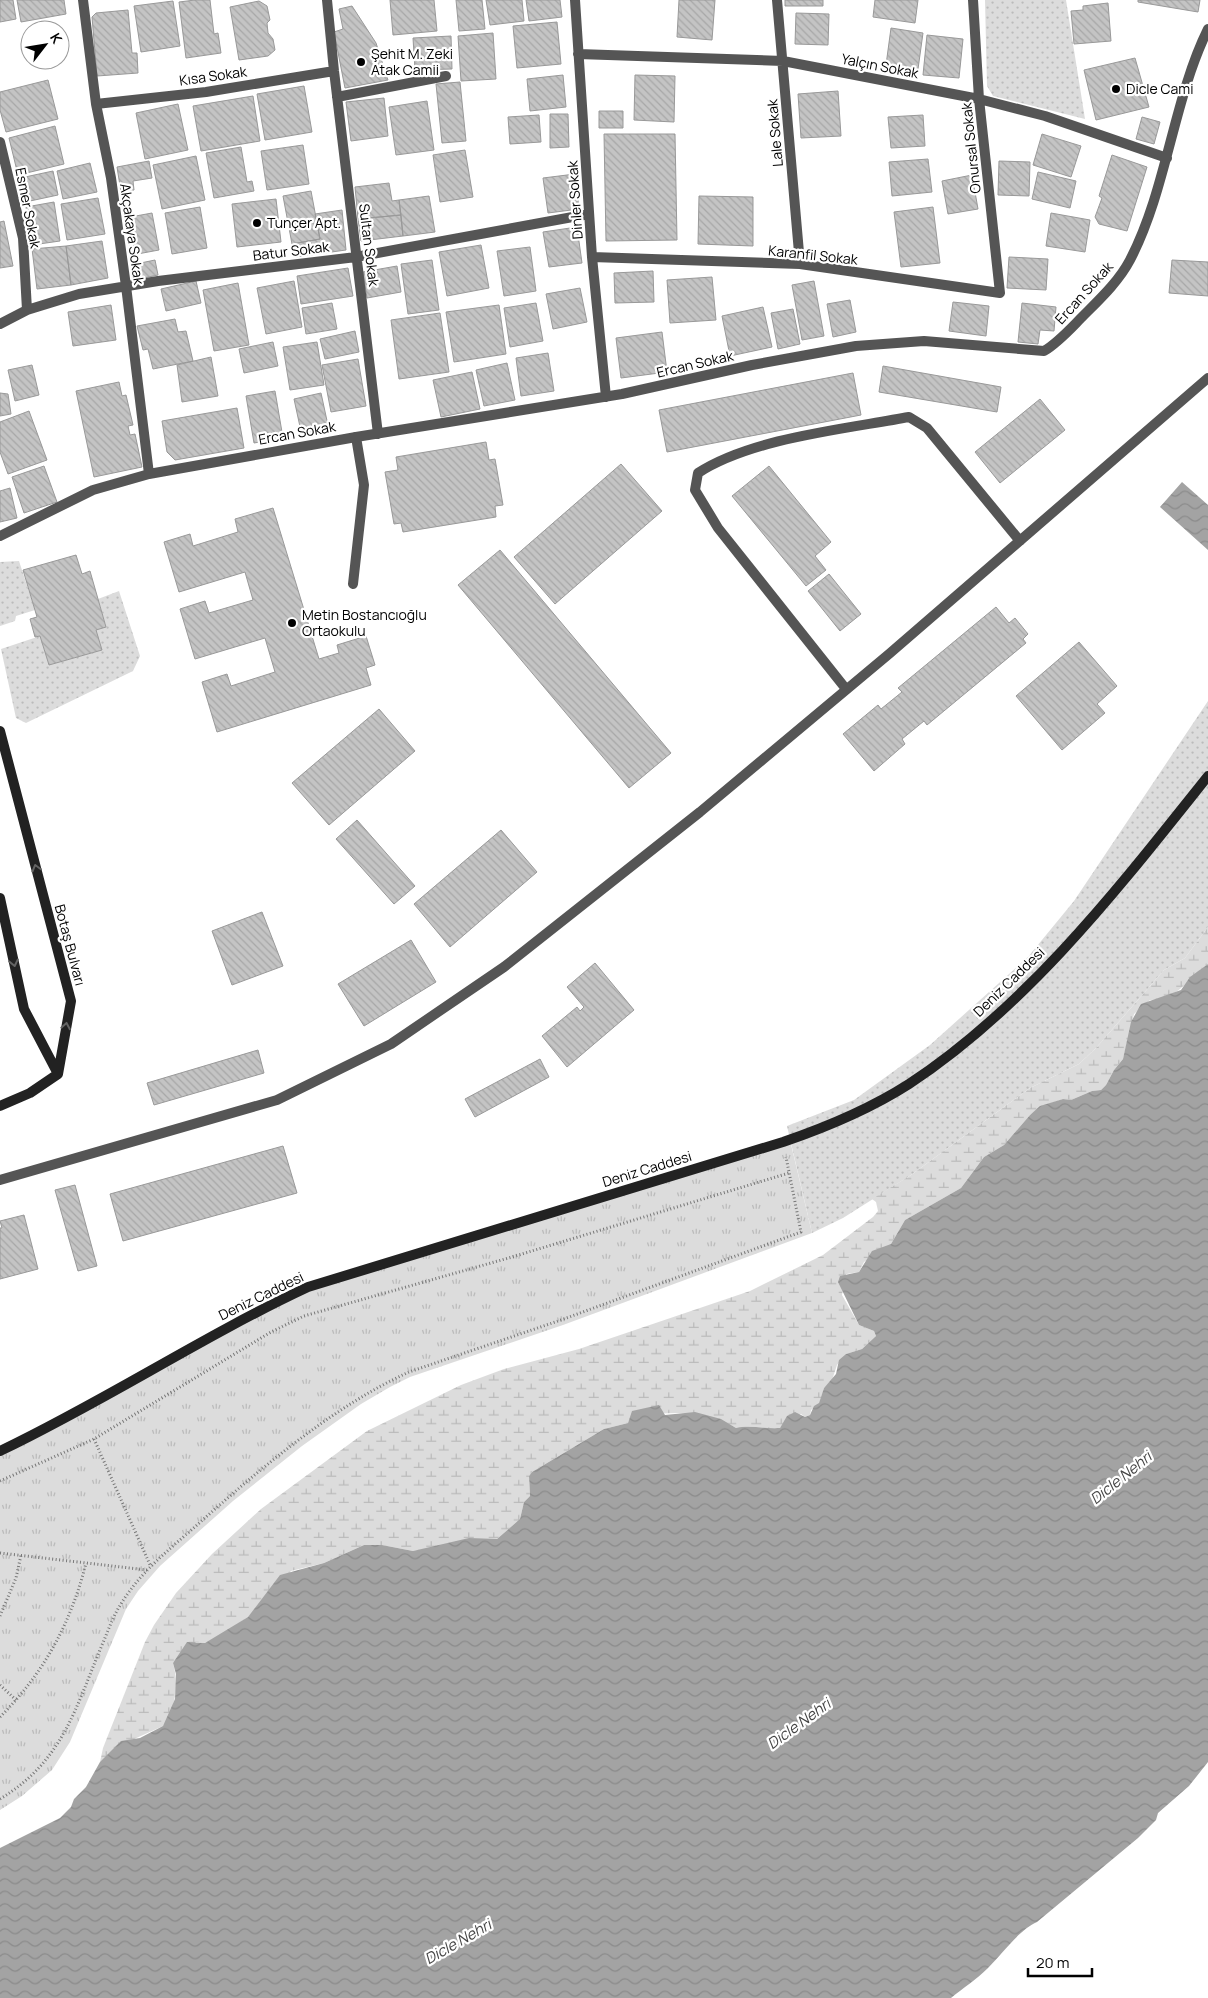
<svg xmlns="http://www.w3.org/2000/svg" width="1208" height="1998" viewBox="0 0 1208 1998" font-family="Manrope,sans-serif">
<style>
.grass{fill:url(#grass-dots)}
.wetland{fill:url(#wetland-marsh)}
.park{fill:url(#park-tufts)}
.water{fill:url(#water-waves)}
.building{fill:url(#building-back-hatch);stroke:#999}
.lines{fill:none;stroke-linecap:round;stroke-linejoin:round}
.path{stroke:#777;stroke-width:3;stroke-dasharray:1 2.5;stroke-linecap:butt}
.lane{stroke:#555;stroke-width:10}
.street{stroke:#555;stroke-width:10}
.secondary{stroke:#222;stroke-width:10}
.oneway{stroke:#646464}
.poi-dot{fill:#000;stroke:#fff;stroke-width:2}
.labels{text-anchor:middle;stroke-width:4.5;stroke-linejoin:round;paint-order:stroke}
.poi-label{font-size:14px;fill:#000;stroke:#fff;text-anchor:start}
.street-label{font-size:14px;fill:#000;stroke:#fff}
.water-label{font-size:15px;font-style:italic;fill:#444;stroke:#fff}
</style>
<defs>
<pattern id="grass-dots" width="8" height="8" patternUnits="userSpaceOnUse" patternTransform="scale(1.25)"><rect width="8" height="8" fill="#dcdcdc"/><path d="M2 2h.1M6 6h.1" fill="none" stroke="#bbb" stroke-width="1.8" stroke-linecap="round"/></pattern>
<pattern id="wetland-marsh" width="20" height="14" patternUnits="userSpaceOnUse" patternTransform="scale(1.25)"><rect width="20" height="14" fill="#dcdcdc"/><path d="M1 5h8M5 5V1M11 12h8M15 12V8" fill="none" stroke="#bbb"/></pattern>
<pattern id="park-tufts" width="24" height="20" patternUnits="userSpaceOnUse" patternTransform="scale(1.25)"><rect width="24" height="20" fill="#dcdcdc"/><path d="M3 7l-1-3M5 7V3M7 7l1-3M15 17l-1-3M17 17v-4M19 17l1-3" fill="none" stroke="#bbb"/></pattern>
<pattern id="water-waves" width="16" height="10" patternUnits="userSpaceOnUse" patternTransform="scale(1.25)"><rect width="16" height="10" fill="#a3a3a3"/><path d="M0 5q4-4 8 0t8 0" fill="none" stroke="#8b8b8b"/></pattern>
<pattern id="building-back-hatch" width="6" height="6" patternUnits="userSpaceOnUse" patternTransform="scale(1.25)"><rect width="6" height="6" fill="#c4c4c4"/><path d="M-1 5l2 2M0 0l6 6M5-1l2 2" fill="none" stroke="#a7a7a7"/></pattern>
</defs>
<rect width="100%" height="100%" fill="#fff"/>
<path class="grass" d="M985 0H1066L1085 119 993 96 987 86Z
M19 561 35 610 16 616 15 621 0 626V562Z
M119 591 140 656 133 671 26 723 16 718 1 649 40 636 49 665 102 650 96 630 106 626 98 599Z
M1208 701V927L1185 958 1164 970 1096 1048 1079 1064 1030 1088 911 1175 843 1218 812 1233 787 1126 854 1100 930 1045 1028 957 1074 901Z"/>
<path class="wetland" d="M1208 927V964C1187 978 1179 1000 1150 1000L1134 1014 1123 1059 1114 1070 1106 1085 1101 1090 1092 1091 1071 1100 1063 1099 1040 1107 1030 1115 1004 1145 984 1157 961 1188 905 1220 891 1244 864 1262 859 1272 846 1274 842 1295 859 1325 874 1331 876 1336 862 1349 846 1354 837 1365 832 1380 824 1388 819 1404 811 1410 810 1415 805 1417 801 1414 785 1421 780 1428C765 1429 750 1425 736 1428 699 1406 672 1415 632 1414L628 1423 604 1429 532 1472 529 1476 530 1496 524 1502 520 1519 497 1539 413 1551 382 1545H364L324 1563 291 1571 248 1617 216 1638 205 1643 196 1642 173 1663C179 1684 176 1708 163 1726L132 1740 100 1762 103 1748 145 1642 154 1625 176 1593 212 1554 261 1509 367 1431 461 1385 504 1369 579 1349 750 1291 823 1255 873 1217 878 1211 876 1202 872 1199 911 1175 1030 1088 1079 1064 1096 1048 1164 970 1185 958Z"/>
<path class="park" d="M790 1140 812 1233 563 1325 410 1377 390 1387 361 1404 302 1446 233 1501 160 1566 138 1591 126 1609 70 1742 52 1770 22 1796 0 1810V1451L308 1287Z"/>
<path class="water" d="M1182 482 1208 505V550L1160 507Z
M1208 964V1762L1189 1786 1158 1813 1156 1820 1138 1838 1037 1922C1020 1929 1002 1954 988 1968 977 1979 963 1988 951 1998H0V1848L60 1818 71 1807 74 1799 86 1787 100 1762 121 1741 140 1738 163 1726 175 1699 176 1674 173 1663 187 1642 205 1643 248 1617 280 1575 324 1563 364 1545H382L413 1551 469 1538 497 1539 520 1519 524 1502 530 1496 529 1476 532 1472 604 1429 628 1423 632 1411 659 1405 665 1415 695 1412 721 1419 736 1428C750 1425 765 1429 780 1428L787 1416 795 1412 805 1417 810 1415 814 1406 819 1403 824 1388 836 1374 839 1360 846 1354 862 1349 876 1336 874 1331 859 1325 838 1282 840 1276 859 1272 872 1251 891 1244 905 1220 961 1188 984 1157 1004 1145 1030 1115 1040 1106 1063 1099 1071 1100 1092 1091 1101 1090 1106 1085 1114 1070 1123 1059 1131 1022 1141 1004 1181 990 1190 977Z"/>
<path class="building" d="M0 0H13L16 19 0 22Z
M17 0H64L66 14 21 22Z
M195 0H210L214 34 218 33 221 53 186 58 179 2Z
M390 0H434L437 31 393 35Z
M456 0H482L485 29 459 31Z
M486 0H522L524 21 490 25Z
M526 0H560L562 17 529 21Z
M679 0H715L712 40 677 37Z
M785 0H823V6H785Z
M875 0H918L915 23 873 17Z
M1138 0H1200L1198 12 1138 2Z
M173 1 180 46 141 52 134 6Z
M259 1 267 6 270 20 267 23 268 33 273 39 275 50 268 56 239 60 230 7Z
M1108 3 1111 41 1074 44 1071 11 1083 10V6Z
M352 6 376 43 388 80 345 88 334 32 343 29 339 9Z
M128 10 132 53H137L138 73 97 76 92 17 96 13Z
M796 13 829 14 828 45 795 44Z
M557 22 561 64 517 68 513 26Z
M891 28 923 33 918 69 886 65Z
M493 33 496 79 461 81 458 36Z
M927 35 963 39 959 78 923 75Z
M451 36 452 69 415 70 413 38Z
M1135 58 1149 107 1096 120 1084 70Z
M563 75 566 107 530 111 527 79Z
M635 75 675 76 674 122 634 120Z
M48 80 58 119 6 132 0 110V92Z
M460 82 466 141 442 143 436 84Z
M304 86 312 132 265 140 257 94Z
M838 91 841 136 801 138 798 94Z
M253 96 260 141 201 151 193 106Z
M384 98 388 136 351 141 346 102Z
M427 101 434 150 396 155 389 107Z
M178 104 188 150 145 159 136 113Z
M599 111H623V128H599Z
M550 114H568L569 147 550 148Z
M539 115 541 142 510 144 508 117Z
M923 115 925 146 891 148 888 117Z
M1142 117 1160 122 1154 144 1136 139Z
M55 126 64 164 18 175 9 138Z
M604 134H675L677 240 606 241Z
M1042 134 1081 146 1071 177 1033 165Z
M303 145 309 184 267 190 261 151Z
M241 147 247 182 252 181 254 191 214 198 206 153Z
M465 150 473 197 440 202 433 155Z
M1112 155 1147 167 1127 231 1099 224 1095 217 1102 198 1099 196Z
M196 156 205 200 162 209 153 165Z
M928 159 932 192 892 196 889 162Z
M149 161 152 178 133 181 134 190 121 192 117 167Z
M999 161 1030 162 1029 196 998 195Z
M90 163 97 192 63 199 57 171Z
M53 171 58 195 30 201 25 177Z
M1038 172 1076 181 1070 208 1032 199Z
M575 174 579 209 548 213 543 178Z
M972 175 978 209 948 214 942 181Z
M389 183 392 201 399 200 401 215 358 219 355 187Z
M311 191 320 239 292 244 283 196Z
M429 196 435 232 403 236 399 200Z
M699 196 753 197V246L698 244Z
M98 198 105 234 67 240 61 204Z
M276 199 281 242 237 247 232 204Z
M54 202 60 241 32 245 26 207Z
M200 207 207 248 172 254 165 213Z
M933 207 940 263 901 267 894 212Z
M342 210 346 250 295 257 292 244 320 239 315 214Z
M152 213 159 250 132 255 125 218Z
M1051 213 1090 220 1085 252 1046 246Z
M401 215 403 236 361 241 358 219Z
M4 221 13 266 0 268V222Z
M577 227 582 263 549 267 543 232Z
M102 241 108 278 71 285 66 246Z
M481 245 489 288 447 296 439 252Z
M66 246 71 285 37 289 32 249Z
M530 247 536 291 504 296 497 251Z
M1009 257 1048 259 1046 290 1007 288Z
M155 260 158 275 134 280 131 265Z
M432 260 439 310 408 314 401 264Z
M1172 260 1208 262V296L1169 293Z
M397 266 401 292 367 298 363 272Z
M348 268 353 296 301 304 297 276Z
M653 271 654 302 615 303 614 273Z
M712 277 716 320 670 323 667 280Z
M196 281 201 303 166 311 161 289Z
M294 281 302 327 266 334 257 288Z
M814 281 824 336 802 340 792 285Z
M238 283 249 345 214 351 203 290Z
M580 288 587 322 553 329 546 294Z
M850 300 856 332 833 337 827 304Z
M953 302 989 306 986 336 949 331Z
M332 303 337 329 306 334 302 308Z
M536 303 543 341 510 347 504 308Z
M1022 303 1056 307 1054 331 1040 330 1038 344 1018 342Z
M111 305 116 340 73 346 68 312Z
M499 305 506 354 454 362 446 312Z
M763 307 772 347 730 356 722 316Z
M793 309 800 344 778 349 771 313Z
M440 313 449 372 399 379 391 320Z
M175 319 178 332 186 331 193 361 153 369 148 349 143 350 137 326Z
M355 331 359 352 325 359 320 339Z
M662 332 667 372 621 378 616 338Z
M273 342 278 366 244 373 239 349Z
M317 342 324 385 290 390 283 347Z
M548 353 554 391 521 396 516 358Z
M211 357 218 396 182 402 177 365Z
M358 359 366 406 331 412 322 365Z
M507 363 515 400 484 406 476 370Z
M32 365 39 395 15 401 8 370Z
M883 366 1001 387 997 412 879 392Z
M472 372 480 409 441 417 433 380Z
M853 373 861 415 667 452 659 410Z
M119 382 122 396 126 395 133 425 128 426 130 435 135 434 142 467 94 477 76 391Z
M275 391 283 438 254 443 246 396Z
M0 393 8 394 11 414 0 416Z
M321 393 329 430 302 436 294 399Z
M1040 399 1065 430 1000 483 975 452Z
M237 408 244 448 175 460 167 452 162 421Z
M29 411 47 460 8 474 0 452V422Z
M486 442 489 460 495 459 503 505 495 506 496 517 403 532 401 523 394 524 385 472 398 470 396 457Z
M621 464 662 511 555 604 514 557Z
M44 466 57 502 24 513 12 477Z
M769 466 831 542 815 556 826 570 806 586 732 496Z
M10 488 17 518 0 522V491Z
M273 508 319 659 339 653 337 645 366 636 375 665 366 668 371 685 217 732 202 682 227 674 231 686 275 672 265 638 195 659 180 609 205 601 209 613 253 600 245 572 179 592 164 542 190 534 193 546 238 532 235 519Z
M500 550 671 753 629 788 458 585Z
M76 555 82 574 90 571 106 627 96 630 102 650 49 665 40 636 35 637 30 619 37 617 23 570Z
M829 574 861 614 840 631 808 591Z
M996 607 1009 623 1015 618 1028 634 1023 639 1026 643 927 725 924 721 902 739 905 744 874 771 843 734 878 705 881 709 902 692 898 688Z
M1079 642 1117 686 1097 704 1105 713 1062 750 1016 696Z
M379 709 415 751 329 825 292 783Z
M357 820 415 886 394 904 336 839Z
M501 830 537 872 450 947 414 904Z
M262 912 283 966 232 985 212 931Z
M411 940 436 982 364 1026 338 984Z
M595 963 634 1010 567 1067 542 1036 577 1007 580 1011 584 1007 567 987Z
M258 1050 264 1073 154 1105 147 1083Z
M540 1059 549 1077 475 1117 465 1099Z
M283 1146 297 1193 123 1241 110 1194Z
M75 1185 97 1266 78 1271 55 1190Z
M24 1215 38 1269 0 1279V1228H2L0 1221Z"/>
<g class="lines">
<path class="path" d="M94 1439 151 1567
M0 1481 94 1439 271 1332 304 1316 512 1257 789 1173
M0 1553 147 1570
M0 1616 16 1578 21 1555
M0 1685 16 1700
M0 1717C44 1673 71 1623 86 1563
M0 1799C63 1761 75 1709 102 1645 108 1631 113 1616 121 1604 140 1572 170 1549 197 1525 260 1469 332 1407 409 1372L561 1320 801 1232 786 1157"/>
<path class="lane" d="M353 584 364 485 356 437
M846 689 718 528 695 490 698 473C752 438 845 429 909 417L927 428 1020 541
M0 1180 277 1100 391 1044 504 967 700 812 889 654 1208 378"/>
<path class="street" d="M83 0 96 104 111 178 126 286 149 474
M327 0 334 71 378 434
M575 0 592 257 606 397
M777 0 800 264
M578 54 783 61 979 99 1045 116 1167 158
M337 97 446 76
M96 104 206 92 334 71
M0 142 23 238 27 310
M592 257 800 264 1000 293 979 99 973 0
M0 324 27 310 79 294 158 281 356 257 589 214
M0 536 93 490 149 474 356 437 622 394 752 365 856 346 924 341 1044 351C1059 342 1071 328 1084 315 1100 299 1119 281 1130 260 1167 189 1173 100 1208 29"/>
<path class="secondary" d="M0 731 71 1001 58 1074
M0 898 24 1009 58 1074
M0 1106 30 1093 58 1074
M0 1451C105 1401 203 1336 308 1287L783 1142C827 1127 870 1109 909 1084 1028 1006 1121 885 1208 776"/>
</g>
<defs><path id="oneway-chevron" d="M-2-3.5L2.5 0L-2 3.5" fill="none" stroke-width="1.6" stroke-linecap="round" stroke-linejoin="round" transform="scale(1.25)"/></defs>
<g class="oneway">
<use href="#oneway-chevron" transform="translate(36 868) rotate(-105)"/>
<use href="#oneway-chevron" transform="translate(14 963) rotate(78)"/>
<use href="#oneway-chevron" transform="translate(66 1026) rotate(-80)"/>
</g>
<g class="poi-dot">
<circle cx="361" cy="62" r="5"/>
<circle cx="1116" cy="89" r="5"/>
<circle cx="257" cy="223" r="5"/>
<circle cx="292" cy="623" r="5"/>
</g>
<g class="labels">
<g class="poi-label">
<text x="371" y="59">Şehit M. Zeki<tspan x="371" dy="16">Atak Camii</tspan></text>
<text x="1126" y="94">Dicle Cami</text>
<text x="267" y="228">Tunçer Apt.</text>
<text x="302" y="620">Metin Bostancıoğlu<tspan x="302" dy="16">Ortaokulu</tspan></text>
</g>
<g class="street-label">
<text transform="translate(880 66) rotate(11)" y="5">Yalçın Sokak</text>
<text transform="translate(213 76) rotate(-8)" y="5">Kısa Sokak</text>
<text transform="translate(775 133) rotate(-95)" y="5">Lale Sokak</text>
<text transform="translate(971 148) rotate(-96)" y="5">Onursal Sokak</text>
<text transform="translate(575 200) rotate(-94)" y="5">Dinler Sokak</text>
<text transform="translate(28 208) rotate(79)" y="5">Esmer Sokak</text>
<text transform="translate(132 234) rotate(82)" y="5">Akçakaya Sokak</text>
<text transform="translate(369 245) rotate(83)" y="5">Sultan Sokak</text>
<text transform="translate(291 251) rotate(-7)" y="5">Batur Sokak</text>
<text transform="translate(813 255) rotate(6)" y="5">Karanfil Sokak</text>
<text transform="translate(1084 293) rotate(-48)" y="5">Ercan Sokak</text>
<text transform="translate(695 364) rotate(-13)" y="5">Ercan Sokak</text>
<text transform="translate(297 433) rotate(-10)" y="5">Ercan Sokak</text>
<text transform="translate(70 945) rotate(75)" y="5">Botaş Bulvarı</text>
<text transform="translate(1009 982) rotate(-44)" y="5">Deniz Caddesi</text>
<text transform="translate(647 1169) rotate(-17)" y="5">Deniz Caddesi</text>
<text transform="translate(261 1296) rotate(-26)" y="5">Deniz Caddesi</text>
</g>
<g class="water-label">
<text transform="translate(1121 1478) rotate(-39)" y="5">Dicle Nehri</text>
<text transform="translate(799 1724) rotate(-36)" y="5">Dicle Nehri</text>
<text transform="translate(458 1942) rotate(-30)" y="5">Dicle Nehri</text>
</g>
</g>
<g transform="translate(45 45) rotate(59)"><circle r="24" fill="#ffffff" stroke="#999999"/>
<path d="M0-4L9 19L0 12L-9 19Z" fill="#000000"/>
<text y="-8" font-size="14" font-weight="bold" text-anchor="middle" fill="#000000">K</text>
</g>
<path d="M1028 1968v8h64v-8" fill="none" stroke="#000000" stroke-width="2.5"/>
<text x="1036" y="1968" font-size="15" fill="#000000" stroke="#ffffff" stroke-width="4" paint-order="stroke">20 m</text>
</svg>
